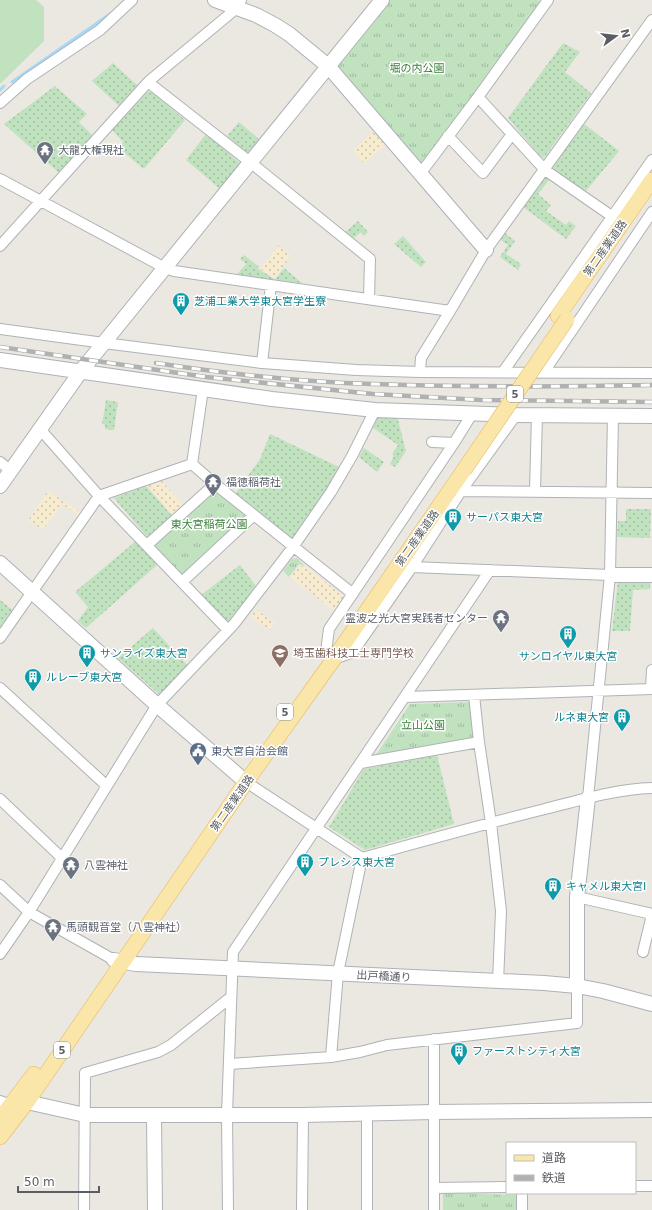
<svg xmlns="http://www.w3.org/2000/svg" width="652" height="1210" viewBox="0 0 652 1210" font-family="'DejaVu Sans','Noto Sans JP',sans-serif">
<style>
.grass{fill:url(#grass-tufts)}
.sand{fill:url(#sand-dots)}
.garden{fill:url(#garden-dots)}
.pitch{fill:#c1e2bf}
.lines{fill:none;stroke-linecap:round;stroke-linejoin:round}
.stream{stroke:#a4daf9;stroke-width:3}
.street-casing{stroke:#afb2b6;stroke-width:12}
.secondary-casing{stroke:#aeb1b6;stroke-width:16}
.primary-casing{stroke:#e7b75f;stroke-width:16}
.street{stroke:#fff;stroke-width:10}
.secondary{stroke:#fff;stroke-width:14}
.primary{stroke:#f9e6a8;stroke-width:15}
.rail-casing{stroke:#b0b1b1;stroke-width:4.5}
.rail{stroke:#fff;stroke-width:3;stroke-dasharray:9;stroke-linecap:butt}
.primary-bridge-casing{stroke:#e7b75f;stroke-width:16;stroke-linecap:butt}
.primary-bridge{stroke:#f9e6a8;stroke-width:15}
.labels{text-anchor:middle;stroke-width:3;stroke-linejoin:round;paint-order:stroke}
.shield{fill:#fff;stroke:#8c8e90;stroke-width:1}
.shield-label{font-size:10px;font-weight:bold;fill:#5a5d61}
.park-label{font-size:11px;fill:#3b803a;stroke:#fff}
.worship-label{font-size:11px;fill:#5b616d;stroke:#fff;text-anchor:start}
.street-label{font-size:11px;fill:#5a5d61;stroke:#fff}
.culture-label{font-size:11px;fill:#0d838f;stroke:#fff;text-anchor:start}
.education-label{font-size:11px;fill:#785e54;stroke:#fff;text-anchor:start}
.service-label{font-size:11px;fill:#4e5e75;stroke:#fff;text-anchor:start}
</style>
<defs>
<pattern id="grass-tufts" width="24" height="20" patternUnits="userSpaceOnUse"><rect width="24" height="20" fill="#c1e2bf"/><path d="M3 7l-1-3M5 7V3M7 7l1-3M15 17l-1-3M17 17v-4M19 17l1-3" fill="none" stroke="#a0ba9f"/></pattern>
<pattern id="sand-dots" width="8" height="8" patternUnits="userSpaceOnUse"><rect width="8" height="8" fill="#f7ebd0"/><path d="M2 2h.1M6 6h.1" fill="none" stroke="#cbc2ac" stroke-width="1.8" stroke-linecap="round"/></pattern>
<pattern id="garden-dots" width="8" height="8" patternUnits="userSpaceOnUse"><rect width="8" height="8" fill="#c1e2bf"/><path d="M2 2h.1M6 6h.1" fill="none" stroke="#a0ba9f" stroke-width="1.8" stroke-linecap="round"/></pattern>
</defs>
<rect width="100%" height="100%" fill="#ebe8e1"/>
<path class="grass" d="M382 0H538L544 5 420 174 328 66Z
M215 490 248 516 182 575 154 545Z
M297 558 305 566 299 564 289 577 283 571 292 559Z
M470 702 475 737 376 755 410 704Z
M443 1193 516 1195 517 1210H443Z"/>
<path class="sand" d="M373 132 385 145 364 164 353 150Z
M279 245 291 256 274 278 260 269Z
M162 481 185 508 174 517 148 486Z
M48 491 82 513 80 516 62 504 43 530 28 520Z
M300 566 307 567 346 598 337 613 290 577Z
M257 610 275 623 269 630 250 617Z"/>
<path class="garden" d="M563 43 580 52 565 72 591 93 544 158 540 156 508 118Z
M113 63 138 86 119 106 92 81Z
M55 86 87 114 79 122 93 136 59 173 4 124Z
M147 92H152L185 120 144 169 118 148 123 142 112 130Z
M239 122 260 140 251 153 246 152 227 136Z
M583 123 619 151 586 191 554 170 553 165Z
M206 134 240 163 220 189 186 160Z
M546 175 550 179 538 194 551 205 546 211 566 225 569 221 576 226 566 239 523 207Z
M358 221 368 232 364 236 361 232 354 238 345 232Z
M505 233 515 241 506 254 521 264 518 270 500 257 508 245 501 240Z
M403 236 426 262 421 267 394 244Z
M244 255 259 267 258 269 273 278V281L237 274 246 264 240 259Z
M284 268 302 283 275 280Z
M106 400 118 402 114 430 105 429V425L102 424Z
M381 416H397L406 451 395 467 390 464 394 456 392 454 398 445 373 428 377 418Z
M270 434 341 468 295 539 291 540 235 494 260 459Z
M364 448 384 462 377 472 359 457Z
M146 486 174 518 149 539 114 498Z
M626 509H651L650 538 617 537 618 521H626Z
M136 541 157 565 86 628 78 621 88 607 75 592Z
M240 565 258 589 229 624 201 595Z
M618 580 650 581V589L633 590 630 631H612Z
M0 600 15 612 0 633Z
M153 628 189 667 161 696 118 658Z
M437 755 454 824 365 850 329 827 364 769Z"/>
<path class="pitch" d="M0 0H36L44 7V41L0 84Z"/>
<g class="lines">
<path class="stream" d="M12 82 110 14
M0 90 4 86"/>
<defs>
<path id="street" d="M149 81 153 86 250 162 370 259 369 299
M478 97 545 170 613 217
M0 103 27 79 100 30 132 0
M448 136 483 173 512 134
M420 174 478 97 548 0
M0 179 165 268 174 271 450 311
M0 246 149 81 237 8 241 0
M0 329 104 343 262 363 356 370 420 372 652 373
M262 363 271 285
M420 372 421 358 450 311 486 250 652 20
M503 372 652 160
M544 372 652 212
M203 389 192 464 215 484 353 594
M40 429 99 496 192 464
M432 442 454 443
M0 462 11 471
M461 491 652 493
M535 491 537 414
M147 545 215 484
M412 567 610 575
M182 582 254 515
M0 638 99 496 228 630
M326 652 329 629 454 443 472 414
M334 659 353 652 412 567 461 491 516 415
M0 688 107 786
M651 689 652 670
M474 695 479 742 491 823 501 911 498 982
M405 697 652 689
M361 763 479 742
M246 782 362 858C423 841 484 824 545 809 580 800 616 789 652 788
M588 798 610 575 613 415
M0 799 63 859
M0 885 29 912 114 960
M577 897 652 914
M643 952 652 915
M0 954 29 912 157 705 234 624 293 547 331 492 352 456 375 410
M331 1057 338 973 362 858
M229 1064 331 1057 360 1052 387 1045 577 1023V986
M0 1101 11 1105
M635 1186H652
M434 1188 507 1187
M522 1193V1210
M84 1210 85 1073 158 1052 171 1045 231 997
M228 1210 227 1114 233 952 490 570
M302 1210 303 1115
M367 1210V1114
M434 1210V1039"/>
<path id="secondary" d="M215 0 256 15 275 25 289 34 328 66 486 250
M0 360 272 399 375 410 516 415 652 416
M0 486 81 371 382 0
M0 563 157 705 246 782
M610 575H652
M114 960 136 964 544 983 577 986 603 991 652 1004
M577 986V897L588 798
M17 1104 27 1102 85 1115H303L434 1112 652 1110
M154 1115 155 1210"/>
<path id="primary" d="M558 316 652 180
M0 1119 34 1074
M0 1137 27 1102 246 782 333 660 464 470"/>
</defs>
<use href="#street" class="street-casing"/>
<use href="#secondary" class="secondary-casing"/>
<use href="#primary" class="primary-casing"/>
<use href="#street" class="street"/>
<use href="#secondary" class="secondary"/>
<use href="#primary" class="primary"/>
<defs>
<path id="rail" d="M0 347 206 377 373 394 481 400 652 402
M156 363C228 374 301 382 373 384 466 387 559 387 652 385"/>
</defs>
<use href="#rail" class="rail-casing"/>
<use href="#rail" class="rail"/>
<defs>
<path id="primary-bridge" d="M464 470 567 319"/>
</defs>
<use href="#primary-bridge" class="primary-bridge-casing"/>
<use href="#primary-bridge" class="primary-bridge"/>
</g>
<defs>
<symbol id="temple-pin" viewBox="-11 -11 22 30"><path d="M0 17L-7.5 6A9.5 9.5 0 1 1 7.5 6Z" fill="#6b7280" stroke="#fff"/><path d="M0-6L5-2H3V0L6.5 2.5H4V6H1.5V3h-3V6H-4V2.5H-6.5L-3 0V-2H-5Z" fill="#fff"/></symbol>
<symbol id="building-pin" viewBox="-11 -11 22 30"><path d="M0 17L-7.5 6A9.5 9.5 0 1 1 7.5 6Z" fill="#0f9aa8" stroke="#fff"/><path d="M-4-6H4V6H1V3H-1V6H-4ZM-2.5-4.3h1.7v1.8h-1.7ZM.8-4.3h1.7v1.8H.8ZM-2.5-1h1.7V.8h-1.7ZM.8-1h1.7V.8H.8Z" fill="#fff"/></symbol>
<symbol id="university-pin" viewBox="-11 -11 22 30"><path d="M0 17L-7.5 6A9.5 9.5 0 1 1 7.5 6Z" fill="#8d6e63" stroke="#fff"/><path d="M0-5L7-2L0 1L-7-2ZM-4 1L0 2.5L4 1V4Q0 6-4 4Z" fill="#fff"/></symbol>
<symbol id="civic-pin" viewBox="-11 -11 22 30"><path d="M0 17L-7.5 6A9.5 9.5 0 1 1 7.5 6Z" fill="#5c6f8a" stroke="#fff"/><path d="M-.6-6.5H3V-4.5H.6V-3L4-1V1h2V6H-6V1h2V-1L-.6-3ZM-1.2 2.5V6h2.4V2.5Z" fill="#fff"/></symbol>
</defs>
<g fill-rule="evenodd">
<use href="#temple-pin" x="35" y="140" width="20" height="27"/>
<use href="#building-pin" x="171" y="291" width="20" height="27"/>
<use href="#temple-pin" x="203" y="472" width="20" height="27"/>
<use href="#building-pin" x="443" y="507" width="20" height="27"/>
<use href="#temple-pin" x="491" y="608" width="20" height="27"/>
<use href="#building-pin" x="558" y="624" width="20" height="27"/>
<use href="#building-pin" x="77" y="643" width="20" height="27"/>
<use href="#university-pin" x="270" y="643" width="20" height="27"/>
<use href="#building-pin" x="23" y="667" width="20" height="27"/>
<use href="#building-pin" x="612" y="707" width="20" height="27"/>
<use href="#civic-pin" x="188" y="741" width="20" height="27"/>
<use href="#building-pin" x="295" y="852" width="20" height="27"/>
<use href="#temple-pin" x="61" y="855" width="20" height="27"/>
<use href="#building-pin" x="543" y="876" width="20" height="27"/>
<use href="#temple-pin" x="43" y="917" width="20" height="27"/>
<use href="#building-pin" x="449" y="1041" width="20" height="27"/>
</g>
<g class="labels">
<g class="shield">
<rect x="507" y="386" width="16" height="16" rx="3"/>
<rect x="277" y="704" width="16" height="16" rx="3"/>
<rect x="54" y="1042" width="16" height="16" rx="3"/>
</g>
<g class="shield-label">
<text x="515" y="398">5</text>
<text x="285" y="716">5</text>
<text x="62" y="1054">5</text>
</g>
<g class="park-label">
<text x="417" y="72">堀の内公園</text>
<text x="209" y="528">東大宮稲荷公園</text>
<text x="423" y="729">立山公園</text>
</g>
<g class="worship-label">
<text x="58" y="154">大龍大権現社</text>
<text x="226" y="486">福徳稲荷社</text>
<text x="488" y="622" text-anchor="end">霊波之光大宮実践者センター</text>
<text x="84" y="869">八雲神社</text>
<text x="66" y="931">馬頭観音堂（八雲神社）</text>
</g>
<g class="street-label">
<text transform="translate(605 248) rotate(-55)" y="4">第二産業道路</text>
<text transform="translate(417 538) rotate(-55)" y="4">第二産業道路</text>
<text transform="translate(232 803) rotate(-55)" y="4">第二産業道路</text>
<text transform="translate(384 976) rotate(3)" y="4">出戸橋通り</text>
</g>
<g class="culture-label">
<text x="194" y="305">芝浦工業大学東大宮学生寮</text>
<text x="466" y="521">サーパス東大宮</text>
<text x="100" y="657">サンライズ東大宮</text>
<text x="568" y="660" text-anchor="middle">サンロイヤル東大宮</text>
<text x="46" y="681">ルレーブ東大宮</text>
<text x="609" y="721" text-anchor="end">ルネ東大宮</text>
<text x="318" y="866">プレシス東大宮</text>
<text x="566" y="890">キャメル東大宮Ⅰ</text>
<text x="472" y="1055">ファーストシティ大宮</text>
</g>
<g class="education-label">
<text x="293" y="657">埼玉歯科技工士専門学校</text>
</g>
<g class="service-label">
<text x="211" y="755">東大宮自治会館</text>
</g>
</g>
<rect x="506" y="1142" width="130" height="52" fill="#ffffff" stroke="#bdbec0"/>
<rect x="514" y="1155" width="20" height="6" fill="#f9e6a8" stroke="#bdbec0"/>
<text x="542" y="1162" font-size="12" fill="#5a5d61">道路</text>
<rect x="514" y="1175" width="20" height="6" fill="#b0b1b1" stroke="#bdbec0"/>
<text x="542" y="1182" font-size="12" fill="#5a5d61">鉄道</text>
<g transform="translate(616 36) rotate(75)" stroke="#ffffff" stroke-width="3" paint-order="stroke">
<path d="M0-3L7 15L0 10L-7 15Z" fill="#5a5d61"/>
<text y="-6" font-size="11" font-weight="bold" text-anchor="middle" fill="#5a5d61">N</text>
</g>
<path d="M18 1186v6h81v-6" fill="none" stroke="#5a5d61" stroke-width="2"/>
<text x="24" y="1186" font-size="12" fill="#5a5d61" stroke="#ffffff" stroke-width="3" paint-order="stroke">50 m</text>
</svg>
